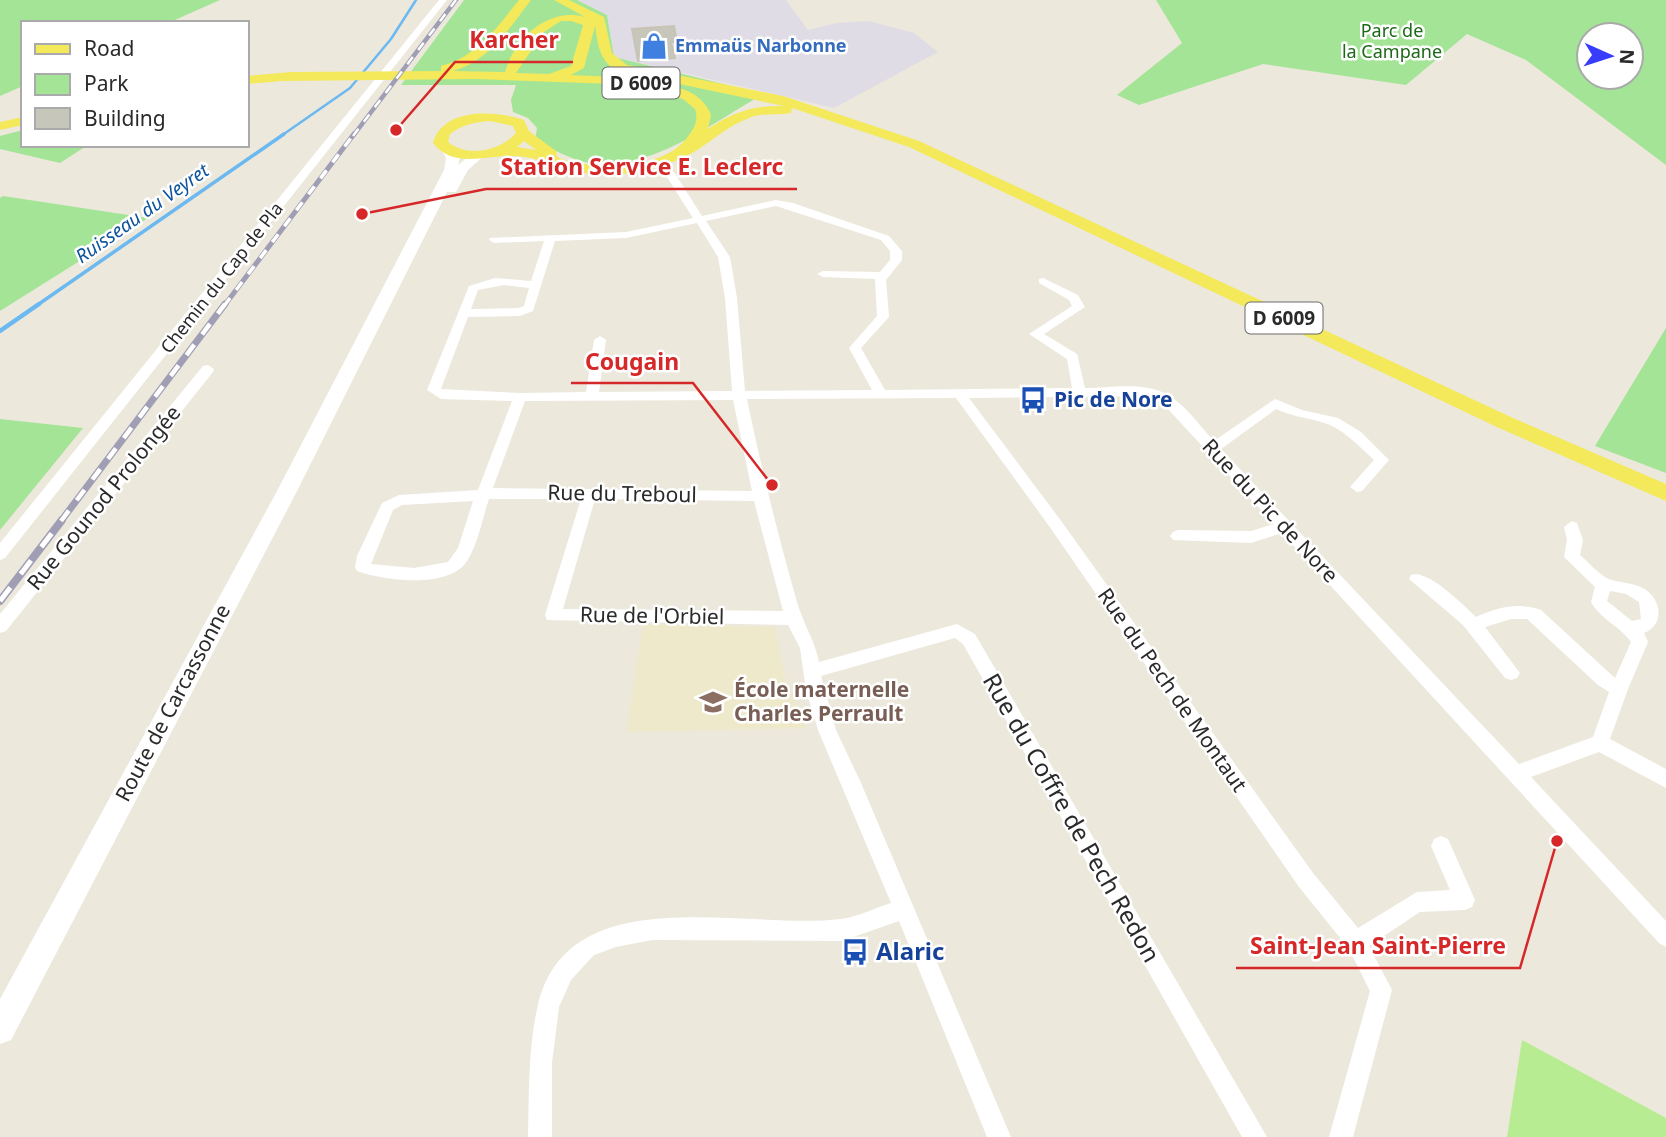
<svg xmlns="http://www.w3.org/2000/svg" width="1666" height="1137" viewBox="0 0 1666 1137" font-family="'Noto Sans',sans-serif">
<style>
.industrial{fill:#e0dce5}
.education{fill:#eee9cb}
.green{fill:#a4e497;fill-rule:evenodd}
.pitch{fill:#b7ec92}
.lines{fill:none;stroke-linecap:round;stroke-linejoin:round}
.stream-far2{stroke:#6cb8f1;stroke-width:2.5}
.stream-far1{stroke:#6cb8f1;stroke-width:3.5}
.stream{stroke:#6cb8f1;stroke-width:4.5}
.building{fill:#c7c6ba;stroke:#c8c4b5;stroke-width:2}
.minor{fill:#fff;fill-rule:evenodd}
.secondary{fill:#fff;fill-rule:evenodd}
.primary{fill:#f3e95a;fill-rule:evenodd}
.rail-far3-casing{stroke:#9f9eb5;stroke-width:4.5}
.rail-far2-casing{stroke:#9f9eb5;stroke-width:5}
.rail-far1-casing{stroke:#9f9eb5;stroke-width:7}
.rail-casing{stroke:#9f9eb5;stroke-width:8}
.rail-far3{stroke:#fff;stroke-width:2.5;stroke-dasharray:9;stroke-linecap:butt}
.rail-far2{stroke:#fff;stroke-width:3.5;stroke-dasharray:10;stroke-linecap:butt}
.rail-far1{stroke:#fff;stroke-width:4.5;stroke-dasharray:13;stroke-linecap:butt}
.rail{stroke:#fff;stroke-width:5;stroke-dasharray:17;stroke-linecap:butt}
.labels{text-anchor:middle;stroke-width:5;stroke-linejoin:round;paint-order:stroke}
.far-park-label{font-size:18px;fill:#1c6918;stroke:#fff}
.far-shop-label{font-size:18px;font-weight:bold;fill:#366cbe;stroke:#fff;text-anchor:start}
.far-street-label{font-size:18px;fill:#2a2a2a;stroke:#fff}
.shield{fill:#fff;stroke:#6a6a6a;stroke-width:2}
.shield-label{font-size:19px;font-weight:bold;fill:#2a2a2a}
.far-water-label{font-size:19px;font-style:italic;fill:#0b539d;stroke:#fff}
.transit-label{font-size:21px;font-weight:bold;fill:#164399;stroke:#fff;text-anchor:start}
.street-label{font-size:21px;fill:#2a2a2a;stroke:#fff}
.education-label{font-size:21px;font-weight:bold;fill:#785e54;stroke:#fff;text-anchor:start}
.near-street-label{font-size:24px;fill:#2a2a2a;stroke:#fff}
.near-transit-label{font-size:24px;font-weight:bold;fill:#164399;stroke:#fff;text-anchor:start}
.leader{fill:none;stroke:#d62828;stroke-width:2.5}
.callout-dot{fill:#d62828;stroke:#fff;stroke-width:2.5}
.callout-label{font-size:23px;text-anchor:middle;font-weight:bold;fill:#d62828;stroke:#fff;stroke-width:5;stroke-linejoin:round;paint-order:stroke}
</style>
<rect width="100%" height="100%" fill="#ece8dc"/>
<path class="industrial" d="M577 0H786L808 30 836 23 869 21 914 33 938 52 834 108 614 57 607 15Z"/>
<path class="education" d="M643 624 775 627 785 677 806 728 626 732Z"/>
<path class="green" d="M0 0H220L168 23H23V86L0 96Z
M464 0H577L607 15 614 57 764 94C710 123 651 174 585 162 568 158 551 148 535 141L537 128 528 118 513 112 511 100 516 85H401Z
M1156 0H1666V165L1526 60 1467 34 1406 85 1263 64 1139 105 1117 95 1182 43ZM1589 35H1631V77H1589Z
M23 130V145H88L60 163 0 149V136Z
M3 196 148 218 0 311V198Z
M1666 328V473L1595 446Z
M0 419 83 428 0 530Z"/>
<path class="pitch" d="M1522 1040 1666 1118V1137H1507Z"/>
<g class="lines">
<path class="stream-far2" d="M281 136 350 88 391 39 416 0"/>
<path class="stream-far1" d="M36 306 284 134"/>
<path class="stream" d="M0 331 39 304"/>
</g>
<path class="building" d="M674 26 677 42H671L675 58 638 61 632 29Z"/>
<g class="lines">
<path class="minor" d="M439 0H447L5 558 0 560V543Z
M670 171 674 172 702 216 776 200 793 203 889 236 902 251V260L886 280 889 317 861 348 885 390 1072 388 1067 359 1029 334 1072 306 1069 300 1039 283V279L1043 278 1078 295 1085 307 1044 334 1077 354 1085 388C1108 388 1140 382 1162 392 1182 400 1199 425 1214 441L1275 399 1302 410 1338 418 1361 432 1389 460 1362 491 1357 492 1350 487 1374 460C1360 447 1347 433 1330 425 1313 418 1295 418 1276 409L1221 449 1519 764 1593 737 1609 692 1598 685 1527 619H1511L1485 627 1520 673 1517 678 1511 680 1505 678 1463 625 1409 579 1411 575C1428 569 1463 605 1476 617 1499 607 1517 602 1541 610L1615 678 1631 642C1620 626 1601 620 1591 602L1595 587 1564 557 1567 540 1564 527 1572 521 1577 523 1583 540 1580 555C1588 562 1596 571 1605 577 1616 584 1634 581 1646 590 1663 602 1663 626 1644 633L1648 642 1628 689 1610 739 1666 769V788L1599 752 1531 777 1666 921V947L1659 943 1282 533 1251 543 1173 540 1170 536 1173 532 1178 530 1251 531 1274 524 1168 409 1154 398 1142 396 969 398 1059 518 1313 873 1358 928 1417 892 1450 890 1431 846 1434 839 1441 836 1448 839 1475 900 1472 907 1465 910 1420 912 1369 946 1392 990 1353 1137H1329L1370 991 1349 949 1299 887 1049 526 956 398 747 399C761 468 778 535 797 602 803 623 815 641 819 662L957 624 975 634 1267 1137H1242L963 644 955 638 821 676 836 730 861 783 1011 1137H987L899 921 842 941 652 940 616 947 594 955 571 980 559 1007 552 1063V1137H528C529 1095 528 1051 537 1009 565 875 745 931 841 919 857 917 875 908 891 903L818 730 806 690 800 648 788 625 547 620 545 615 581 499H489C482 519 479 542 467 561 450 589 384 581 357 571L355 567 357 556 382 503 399 495 478 490 512 401 441 399 427 390 469 286 495 278 531 281 544 241 494 243 489 240 490 238 626 232 693 218 665 174ZM776 206 881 240 890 251V260L880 272 823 271 817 274 823 277 875 279 877 316 849 348 872 390 745 391 737 298 730 257 706 221ZM697 223 718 257 725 298 732 391 599 392 606 340 600 336 594 340 586 392 520 393 441 389 468 317 520 316 533 311 555 241 626 238ZM504 285 529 288 524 306 518 308 471 309 478 290ZM733 400 752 491 493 488 525 401ZM595 499 754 501 783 611 563 609ZM473 501 458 548 448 562 414 568 371 564 393 510 402 505ZM1610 591 1626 594 1639 602 1641 619 1632 621 1607 601Z
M208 365 214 369 213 372 6 631 0 633V614L203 366Z"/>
<path class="secondary" d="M448 146 453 147 460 158 458 165 475 151H485L486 154 468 170 456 192H447L296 493 11 1040 0 1044V999L276 493 444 170 446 158 442 150Z"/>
<path class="primary" d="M519 0H531C509 29 489 61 453 71L505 72C515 38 548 7 585 17L554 0H569L604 17 612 53 627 65 783 96 919 141 1513 418 1666 484V501L1499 428 909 147 792 108 791 113C777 116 763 112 749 118 730 125 715 138 699 149 672 166 639 174 607 175 573 176 546 157 513 156 485 155 453 169 433 143 443 107 495 110 524 120L529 131 556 151 557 157C592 171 662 170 686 139 694 129 699 121 695 109L683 99 661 93V87C681 84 704 96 711 115L708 129C732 112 755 105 784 106L617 71C599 60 598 45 595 26L584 68 571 75 638 78 645 82 643 85 476 79 281 81 247 84V76L291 72 441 71V66C478 56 496 28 519 0ZM561 21H571L583 25 571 66 549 74 516 73 544 32ZM490 121 513 126 516 133C500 151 467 158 448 142L450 134C462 125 474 122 490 121ZM524 141 536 150 517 147Z
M23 117V125L0 130V122Z"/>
<defs>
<path id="rail-far3" d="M353 136 456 0"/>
<path id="rail-far2" d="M224 306 354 134"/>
<path id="rail-far1" d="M61 521 225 304"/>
<path id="rail" d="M0 601 62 520"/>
</defs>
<use href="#rail-far3" class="rail-far3-casing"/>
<use href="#rail-far2" class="rail-far2-casing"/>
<use href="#rail-far1" class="rail-far1-casing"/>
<use href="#rail" class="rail-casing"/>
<use href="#rail-far3" class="rail-far3"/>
<use href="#rail-far2" class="rail-far2"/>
<use href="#rail-far1" class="rail-far1"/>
<use href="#rail" class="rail"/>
</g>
<defs>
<symbol id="shop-bare" viewBox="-9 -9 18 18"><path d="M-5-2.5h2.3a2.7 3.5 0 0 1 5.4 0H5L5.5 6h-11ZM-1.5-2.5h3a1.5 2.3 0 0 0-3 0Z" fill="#3f7fe0" stroke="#fff" stroke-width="2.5" paint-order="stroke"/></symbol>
<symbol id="bus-bare" viewBox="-9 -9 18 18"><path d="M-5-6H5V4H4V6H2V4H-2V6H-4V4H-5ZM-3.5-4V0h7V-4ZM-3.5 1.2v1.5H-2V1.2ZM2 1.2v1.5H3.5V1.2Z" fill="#1a4fb4" stroke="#fff" stroke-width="2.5" paint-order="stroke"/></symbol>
<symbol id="school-bare" viewBox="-9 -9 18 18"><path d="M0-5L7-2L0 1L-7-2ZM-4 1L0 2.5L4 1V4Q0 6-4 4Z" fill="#8d6e63" stroke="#fff" stroke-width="2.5" paint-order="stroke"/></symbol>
</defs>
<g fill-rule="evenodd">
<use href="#shop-bare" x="635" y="27" width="38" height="38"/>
<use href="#bus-bare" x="1014" y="381" width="38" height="38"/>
<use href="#school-bare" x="694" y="683" width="38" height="38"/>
<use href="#bus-bare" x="836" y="933" width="38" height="38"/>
</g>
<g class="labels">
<g class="far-park-label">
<text x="1392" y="37">Parc de<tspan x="1392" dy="21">la Campane</tspan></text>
</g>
<g class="far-shop-label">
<text x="675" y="52">Emmaüs Narbonne</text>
</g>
<g class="far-street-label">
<text transform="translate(222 278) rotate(-52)" y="6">Chemin du Cap de Pla</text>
</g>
<g class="shield">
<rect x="602.5" y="67.5" width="77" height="31" rx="5"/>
<rect x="1245.5" y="302.5" width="77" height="31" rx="5"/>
</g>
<g class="shield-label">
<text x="641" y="90">D 6009</text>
<text x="1284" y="325">D 6009</text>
</g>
<g class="far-water-label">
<text transform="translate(142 213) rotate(-35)" y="7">Ruisseau du Veyret</text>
</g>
<g class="transit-label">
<text x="1054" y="407">Pic de Nore</text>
</g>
<g class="street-label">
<text transform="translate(622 494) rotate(1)" y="7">Rue du Treboul</text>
<text transform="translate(104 498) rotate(-51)" y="7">Rue Gounod Prolongée</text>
<text transform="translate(1270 511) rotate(47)" y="7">Rue du Pic de Nore</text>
<text transform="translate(652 616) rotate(1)" y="7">Rue de l'Orbiel</text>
<text transform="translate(1172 690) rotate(55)" y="7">Rue du Pech de Montaut</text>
<text transform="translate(173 703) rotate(-62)" y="7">Route de Carcassonne</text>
</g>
<g class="education-label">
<text x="734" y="697">École maternelle<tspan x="734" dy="24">Charles Perrault</tspan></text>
</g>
<g class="near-street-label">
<text transform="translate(1071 818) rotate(60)" y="8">Rue du Coffre de Pech Redon</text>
</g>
<g class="near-transit-label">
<text x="876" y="960">Alaric</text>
</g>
</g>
<path class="leader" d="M396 130L455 62H573M362 214L486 189H797M772 485L693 383H571M1557 841L1520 968H1236"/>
<g class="callout-dot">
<circle cx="396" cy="130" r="7"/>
<circle cx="362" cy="214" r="7"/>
<circle cx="772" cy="485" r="7"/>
<circle cx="1557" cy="841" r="7"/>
</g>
<g class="callout-label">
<text x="514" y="48">Karcher</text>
<text x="642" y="175">Station Service E. Leclerc</text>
<text x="632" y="370">Cougain</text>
<text x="1378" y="954">Saint-Jean Saint-Pierre</text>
</g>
<rect x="21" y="21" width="228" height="126" fill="#ffffff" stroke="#aaaaaa" stroke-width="2"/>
<rect x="35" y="44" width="35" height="10" fill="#f3e95a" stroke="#aaaaaa" stroke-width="2"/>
<text x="84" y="56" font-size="21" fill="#2a2a2a">Road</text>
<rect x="35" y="74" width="35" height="21" fill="#a4e497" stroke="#aaaaaa" stroke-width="2"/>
<text x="84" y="91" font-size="21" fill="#2a2a2a">Park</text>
<rect x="35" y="108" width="35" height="21" fill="#c7c6ba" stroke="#aaaaaa" stroke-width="2"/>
<text x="84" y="126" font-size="21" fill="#2a2a2a">Building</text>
<g transform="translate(1610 56) rotate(93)"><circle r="33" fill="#ffffff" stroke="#aaaaaa" stroke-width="2"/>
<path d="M0-5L12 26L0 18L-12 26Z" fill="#383cfd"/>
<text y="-10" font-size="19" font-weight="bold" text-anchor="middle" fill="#2a2a2a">N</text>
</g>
</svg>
